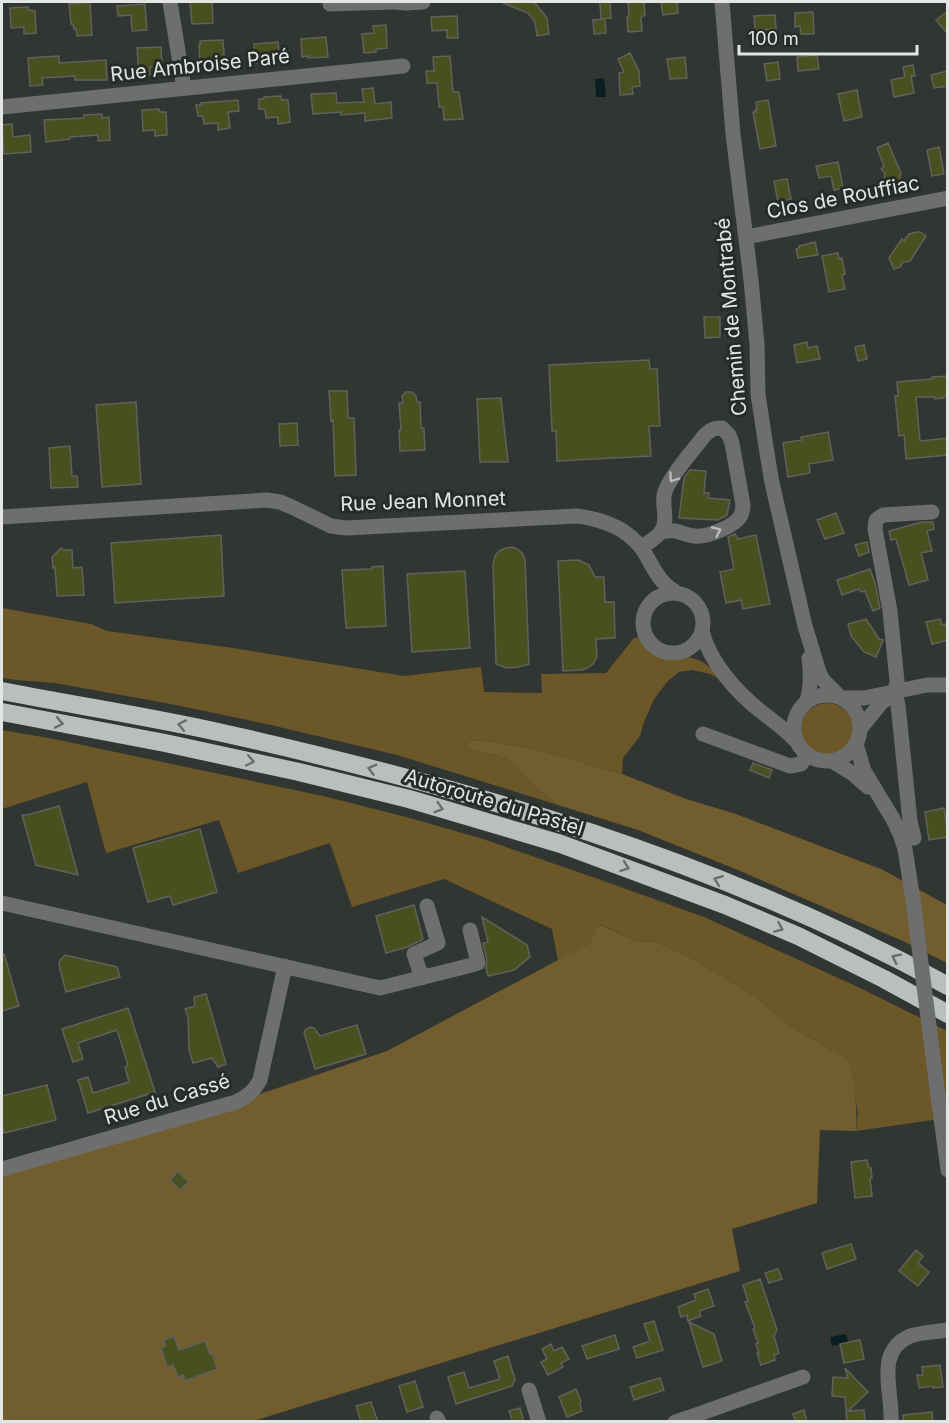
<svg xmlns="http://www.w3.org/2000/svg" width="949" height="1423" viewBox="0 0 949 1423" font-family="Inter,sans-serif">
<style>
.green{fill:#6b5728}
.forest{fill:#725d2e}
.water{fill:#081e21}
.building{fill:#495020;stroke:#60615c;stroke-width:1.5}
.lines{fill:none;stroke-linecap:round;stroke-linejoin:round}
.minor{stroke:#6c6f6e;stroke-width:15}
.highway{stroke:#b8bfbd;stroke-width:18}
.minor-bridge{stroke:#6c6f6e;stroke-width:15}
.oneway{stroke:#b9bcba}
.oneway2{stroke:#696e6b}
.labels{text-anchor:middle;stroke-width:6;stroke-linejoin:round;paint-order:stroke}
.street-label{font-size:20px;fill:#e3e6e3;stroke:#282c28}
</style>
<rect width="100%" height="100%" fill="#323632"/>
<path class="green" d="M2 608 91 624 107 631 233 648 404 676 481 667 484 692 542 693 541 674 606 673 634 638 639 637C648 650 661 660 678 659 683 658 687 657 692 658 705 661 714 670 722 680L710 674 692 670 679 672 668 681 654 699 644 722 640 736 623 758 622 774 543 751 483 740 468 741 467 747 481 752 496 755 511 761 533 785 558 805 397 755 271 725 171 704 55 683 16 680 2 678Z
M801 729a26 26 0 1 1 52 0a26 26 0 1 1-52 0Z
M2 730 54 739 323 796 410 818 483 839 601 880 704 917 858 987 947 1031V1118L856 1131 858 1114 848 1059 788 1025 755 996 688 956 656 942 636 941 600 924 590 943 558 961 552 929 444 879 352 907 330 843 238 873 219 820 106 853 87 782 2 809Z"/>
<path class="forest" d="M483 740 543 751 622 774 686 799 733 813 881 869 947 905V963L903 941 733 868 638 830 558 805 533 785 511 761 496 755 481 752 467 747 468 741Z
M599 924 636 941 656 942 688 956 755 996 788 1025 848 1059C854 1083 858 1106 856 1131L820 1130 817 1203 732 1229 740 1271 253 1421 2 1422V1169L236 1102 387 1051 590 943Z"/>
<path class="water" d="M604 78 606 97H596L595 79Z
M846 1334 848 1342 832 1346 830 1337Z"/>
<path class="building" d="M90 2 92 35 77 36 76 29H74L73 24H71L69 4Z
M190 2H212L213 23 192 24Z
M501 2H531L535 3 547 18 549 34 537 36 535 22 528 13Z
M600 2H610L611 18 601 19Z
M628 2H644L645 15 641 17 642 31 628 32 627 17 629 16Z
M661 2H677L678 13 663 15Z
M145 4 147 30 132 31 131 15 118 16 117 6Z
M28 7V10L35 11 36 33 24 34V27L11 28 10 8Z
M948 11V34L936 20Z
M813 12 814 34H801L800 26 795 27V13Z
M775 15 776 29 755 30 754 16Z
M457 16 458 38H447V30L432 31 431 17Z
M605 19 606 33 594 34 593 20Z
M386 25 387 48 376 49V52L364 53 362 34 374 33 373 26Z
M326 37 328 57 308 58V56L302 57 301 39Z
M223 40 225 67 212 68V62H200L199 44H201L200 41Z
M278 42 280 63H255L254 44Z
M161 47 162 67H150V75H139L137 48Z
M630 53 639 71 640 86 632 87 633 94 620 95 619 73 624 72 618 59Z
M817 55 819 69 798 71 797 57Z
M59 56V63L106 60 107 80H75V76L42 78 43 85 30 86 28 58Z
M450 56 453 92H459L463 119 444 120 443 107H439L437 83H427L426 71H434L433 57Z
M685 57 687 78 670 79 667 59Z
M778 62 780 79 767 81 764 64Z
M913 65 915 76H911L914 93 894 97 891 80 905 77 903 67Z
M948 71V86L934 88 931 75Z
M373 88 375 104 391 102 392 118 365 121V113L341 115V112L313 114 311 94 336 93 337 103 364 102 362 89Z
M857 90 862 117 844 121 838 94Z
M281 96 282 100H288L290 122 278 124V117L266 118 265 109H259V99H264V97Z
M238 100 239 111 228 112 230 128 218 130V123L204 124 203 116H198L196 105H202L201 103Z
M768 100 776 146 760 149 753 112H756L755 110H757L756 102Z
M159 109V112H166L167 135 155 136V130L143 131 142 110Z
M102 114V118L109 117 110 140 98 141V135L70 137V139L46 142 44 120 84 118V115Z
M12 124 13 137 30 135 31 152 4 154 2 125Z
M888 143 901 173 897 191 882 188 885 173 881 169 884 166 877 148Z
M939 147 944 174 932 176 927 150Z
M838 162 843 188 834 190 831 176 819 178 816 166Z
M787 179 791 199 778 202 774 181Z
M917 232H920L926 236 910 261 903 262 900 267 894 269 889 258 902 239 904 241 909 234Z
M815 242 818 255 798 258 796 249 799 248V246Z
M838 253 839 259 842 258 845 274 842 275 845 289 829 292 822 256Z
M704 317H720V337L705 338Z
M807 342 808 348 817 346 820 359 797 363 794 345Z
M864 345 867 359 858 361 855 347Z
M649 360 650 369H657L660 426H649L651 456 557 461 556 431H552L549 365Z
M948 376V395L944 396V398L935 399 934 397H916L920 441 948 438V455L906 459 904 435 899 436 895 396H898L897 382 932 379V377Z
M329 391H347L348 418H354L356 475 335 476 333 420 331 421Z
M406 392H412L416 396 417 402H420L421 428H424L425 450 400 451 399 430H401L399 403H403L402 396Z
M501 398 508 462H480L477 399Z
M136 402 141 484 102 487 96 405Z
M297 423 298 445 280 446 279 424Z
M828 432 833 460 809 464 810 473 788 477 783 443 802 440 801 437Z
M70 446 72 476H77L78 487 51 488 49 448Z
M690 470 706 471 704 493H709L708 498 730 500 727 515 718 520 679 518 684 478Z
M836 513 844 533 825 539 817 520Z
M922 522H933L934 529 927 531 932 551 921 553 928 580 909 585 896 539 891 540 889 531Z
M735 534 738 539 756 535 770 604 743 609 741 600 726 603 720 572 734 569 728 537Z
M221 535 224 596 115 603 111 543Z
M867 542 869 552 859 556 855 545Z
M512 547 517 549 522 553 525 559 529 664 519 667 507 668 496 664 493 564 495 556 499 551 506 548Z
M61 548 63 550H72L73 568 82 567 84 595 57 596 55 567 53 568 52 557Z
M578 560 589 565 595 577H604L605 602H614L615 638 596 639 597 657 593 664 587 668 582 670 563 671 558 561Z
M383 566 386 626 346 628 342 570 372 569V567Z
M870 569 875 583 880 608 873 611 865 591 861 592 859 589 842 595 837 580Z
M465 571 470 648 412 652 407 574Z
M866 619 879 639 883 640 876 657 864 652 851 636 848 624Z
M940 619 942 625 946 624 948 640 932 644 926 622Z
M753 763 772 770 769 778 750 770Z
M59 806 78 875 36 865 22 815H27Z
M944 808 948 837 929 840 925 812Z
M200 829 217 892 173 905 170 896 148 902 133 848Z
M414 905 423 939 408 947 386 953 376 916Z
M482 917 527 945 530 957 514 970 488 976 486 968 487 961 483 943 488 942Z
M4 954 19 1006 2 1011V955Z
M65 955 117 967 120 977 66 992 59 965 60 960Z
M206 994 226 1064 218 1067 212 1058 193 1063 189 1050 188 1017 185 1009 195 1006 194 997Z
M128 1008 155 1092 88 1113 78 1080 88 1077 93 1093 129 1082 125 1067 128 1065 117 1030 78 1043 83 1059 73 1062 62 1029Z
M357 1025 366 1054 315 1069 304 1032 306 1029 310 1027 314 1028 320 1036Z
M47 1085 56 1120 4 1133 2 1124V1096Z
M867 1160 869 1168H871L872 1178H870L872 1196 855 1198 851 1162Z
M178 1171 189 1182 180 1190 170 1180Z
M851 1244 856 1259 827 1269 822 1253Z
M916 1250 923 1256 918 1263 929 1272 918 1286 899 1271Z
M778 1269 782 1279 769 1283 765 1273Z
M760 1279 777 1330 774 1336 779 1353 774 1355 775 1360 761 1365 757 1353H759L756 1344 758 1343 753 1329 755 1328 745 1302 748 1301 743 1285Z
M708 1289 714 1306 699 1311 701 1316 688 1321 687 1315 681 1317 678 1307 696 1300 694 1294Z
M654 1321 663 1350 637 1358 633 1347 650 1341 644 1324Z
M689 1322 714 1334 722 1361 703 1367Z
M615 1335 619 1349 587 1359 582 1346Z
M174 1336 179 1350 205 1341 210 1354 212 1353 217 1369 185 1381 183 1375 178 1377 173 1365 167 1367 161 1348 166 1346 164 1340Z
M860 1340 864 1359 844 1363 840 1344Z
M551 1344 554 1351 562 1347 569 1359 561 1363 563 1367 548 1375 541 1362 547 1359 542 1349Z
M508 1356 515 1380 512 1386 456 1404 448 1377 464 1372 469 1388 500 1379 494 1361Z
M940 1365 943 1387 933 1388V1386L919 1388 917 1375H923L922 1367Z
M845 1368 868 1392 848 1411 864 1410 865 1422H847L845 1397 832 1396 833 1377 848 1378Z
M660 1378 664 1390 634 1400 630 1387Z
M415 1381 423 1407 407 1412 399 1386Z
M576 1389 581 1401 580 1405 582 1411 567 1417 559 1397Z
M371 1402 378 1422H361L356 1406Z
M520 1408 524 1422H513L509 1411Z
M804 1410 807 1422H796L793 1414Z
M932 1412 933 1422H903V1415Z"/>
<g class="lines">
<path class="minor" d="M170 2 184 88
M394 2 406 3 423 2
M722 2 733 134 751 280 757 344 758 394 766 447 772 483 805 626 819 672 823 680 840 697
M330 4 393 2
M2 107 403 66
M746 237 948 198
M2 517 267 500 280 502 294 508 331 526 346 528 577 516C601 519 627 528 642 549 650 560 655 575 665 584 669 588 673 590 677 593
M641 548C647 543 655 539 660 533 671 520 659 503 666 489 674 471 692 452 704 436 710 430 713 428 722 428L729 435 732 443 743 505C743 506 742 514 741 515 736 526 706 538 694 536 678 534 679 528 661 532
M643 623a30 30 0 1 1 60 0a30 30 0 1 1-60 0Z
M702 631C710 663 737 693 763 713 774 722 785 729 795 740
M794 728a33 33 0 1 1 66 0a33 33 0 1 1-66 0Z
M841 698H864L927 685H948
M807 701C811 687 811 674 809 658
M860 729 881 703 895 693
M703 734 790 766 801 764 807 755
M856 744 864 771 893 819 900 834 905 849 913 900
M832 761 852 773 868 787
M914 838 910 821 898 705 895 693 897 681 890 611 875 529 876 520 883 515 932 512
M2 903 380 988 472 965 478 963 470 930
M422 978 414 954 438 943 427 906
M938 1096 948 1170
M2 1169 236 1102C248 1096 254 1091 260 1080L285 966
M529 1390 539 1422
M437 1418 439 1422
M675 1422 693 1416 803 1377
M891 1422C893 1391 874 1352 910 1336 921 1332 936 1332 948 1330"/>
<path class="highway" d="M2 691C73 705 146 716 218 732 470 788 721 861 948 986
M2 712 165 743 299 772 409 799 561 844 725 905 798 936 884 979 948 1014"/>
<path class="minor-bridge" d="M913 900 938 1096"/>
</g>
<defs><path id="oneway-chevron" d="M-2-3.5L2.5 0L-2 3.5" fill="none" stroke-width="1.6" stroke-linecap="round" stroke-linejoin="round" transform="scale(1.5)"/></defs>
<g class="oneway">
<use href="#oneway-chevron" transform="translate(673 478) rotate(125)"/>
<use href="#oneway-chevron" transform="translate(717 531) rotate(-25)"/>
</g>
<g class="oneway2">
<use href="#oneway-chevron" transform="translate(59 723) rotate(11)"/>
<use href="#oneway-chevron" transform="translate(182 725) rotate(-169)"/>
<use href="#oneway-chevron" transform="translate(250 761) rotate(12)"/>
<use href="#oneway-chevron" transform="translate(372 769) rotate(-165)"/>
<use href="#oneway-chevron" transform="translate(439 808) rotate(16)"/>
<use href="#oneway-chevron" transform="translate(625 867) rotate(20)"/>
<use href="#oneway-chevron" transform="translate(718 880) rotate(-159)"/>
<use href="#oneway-chevron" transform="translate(779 928) rotate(23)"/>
<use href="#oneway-chevron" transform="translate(896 958) rotate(-153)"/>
</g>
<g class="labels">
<g class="street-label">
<text transform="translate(200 65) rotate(-6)" y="7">Rue Ambroise Paré</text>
<text transform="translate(843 197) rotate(-11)" y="7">Clos de Rouffiac</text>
<text transform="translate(731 317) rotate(-95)" y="7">Chemin de Montrabé</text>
<text transform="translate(423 501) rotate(-2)" y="7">Rue Jean Monnet</text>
<text transform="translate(494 802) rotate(17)" y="7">Autoroute du Pastel</text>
<text transform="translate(167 1099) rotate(-17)" y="7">Rue du Cassé</text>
</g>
</g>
<rect width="949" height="1423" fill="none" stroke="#e3e6e3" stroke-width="6"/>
<path d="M739 45v9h178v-9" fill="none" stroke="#e3e6e3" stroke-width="3"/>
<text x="748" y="45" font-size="18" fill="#e3e6e3" stroke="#282c28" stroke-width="4.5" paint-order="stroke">100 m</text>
</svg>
